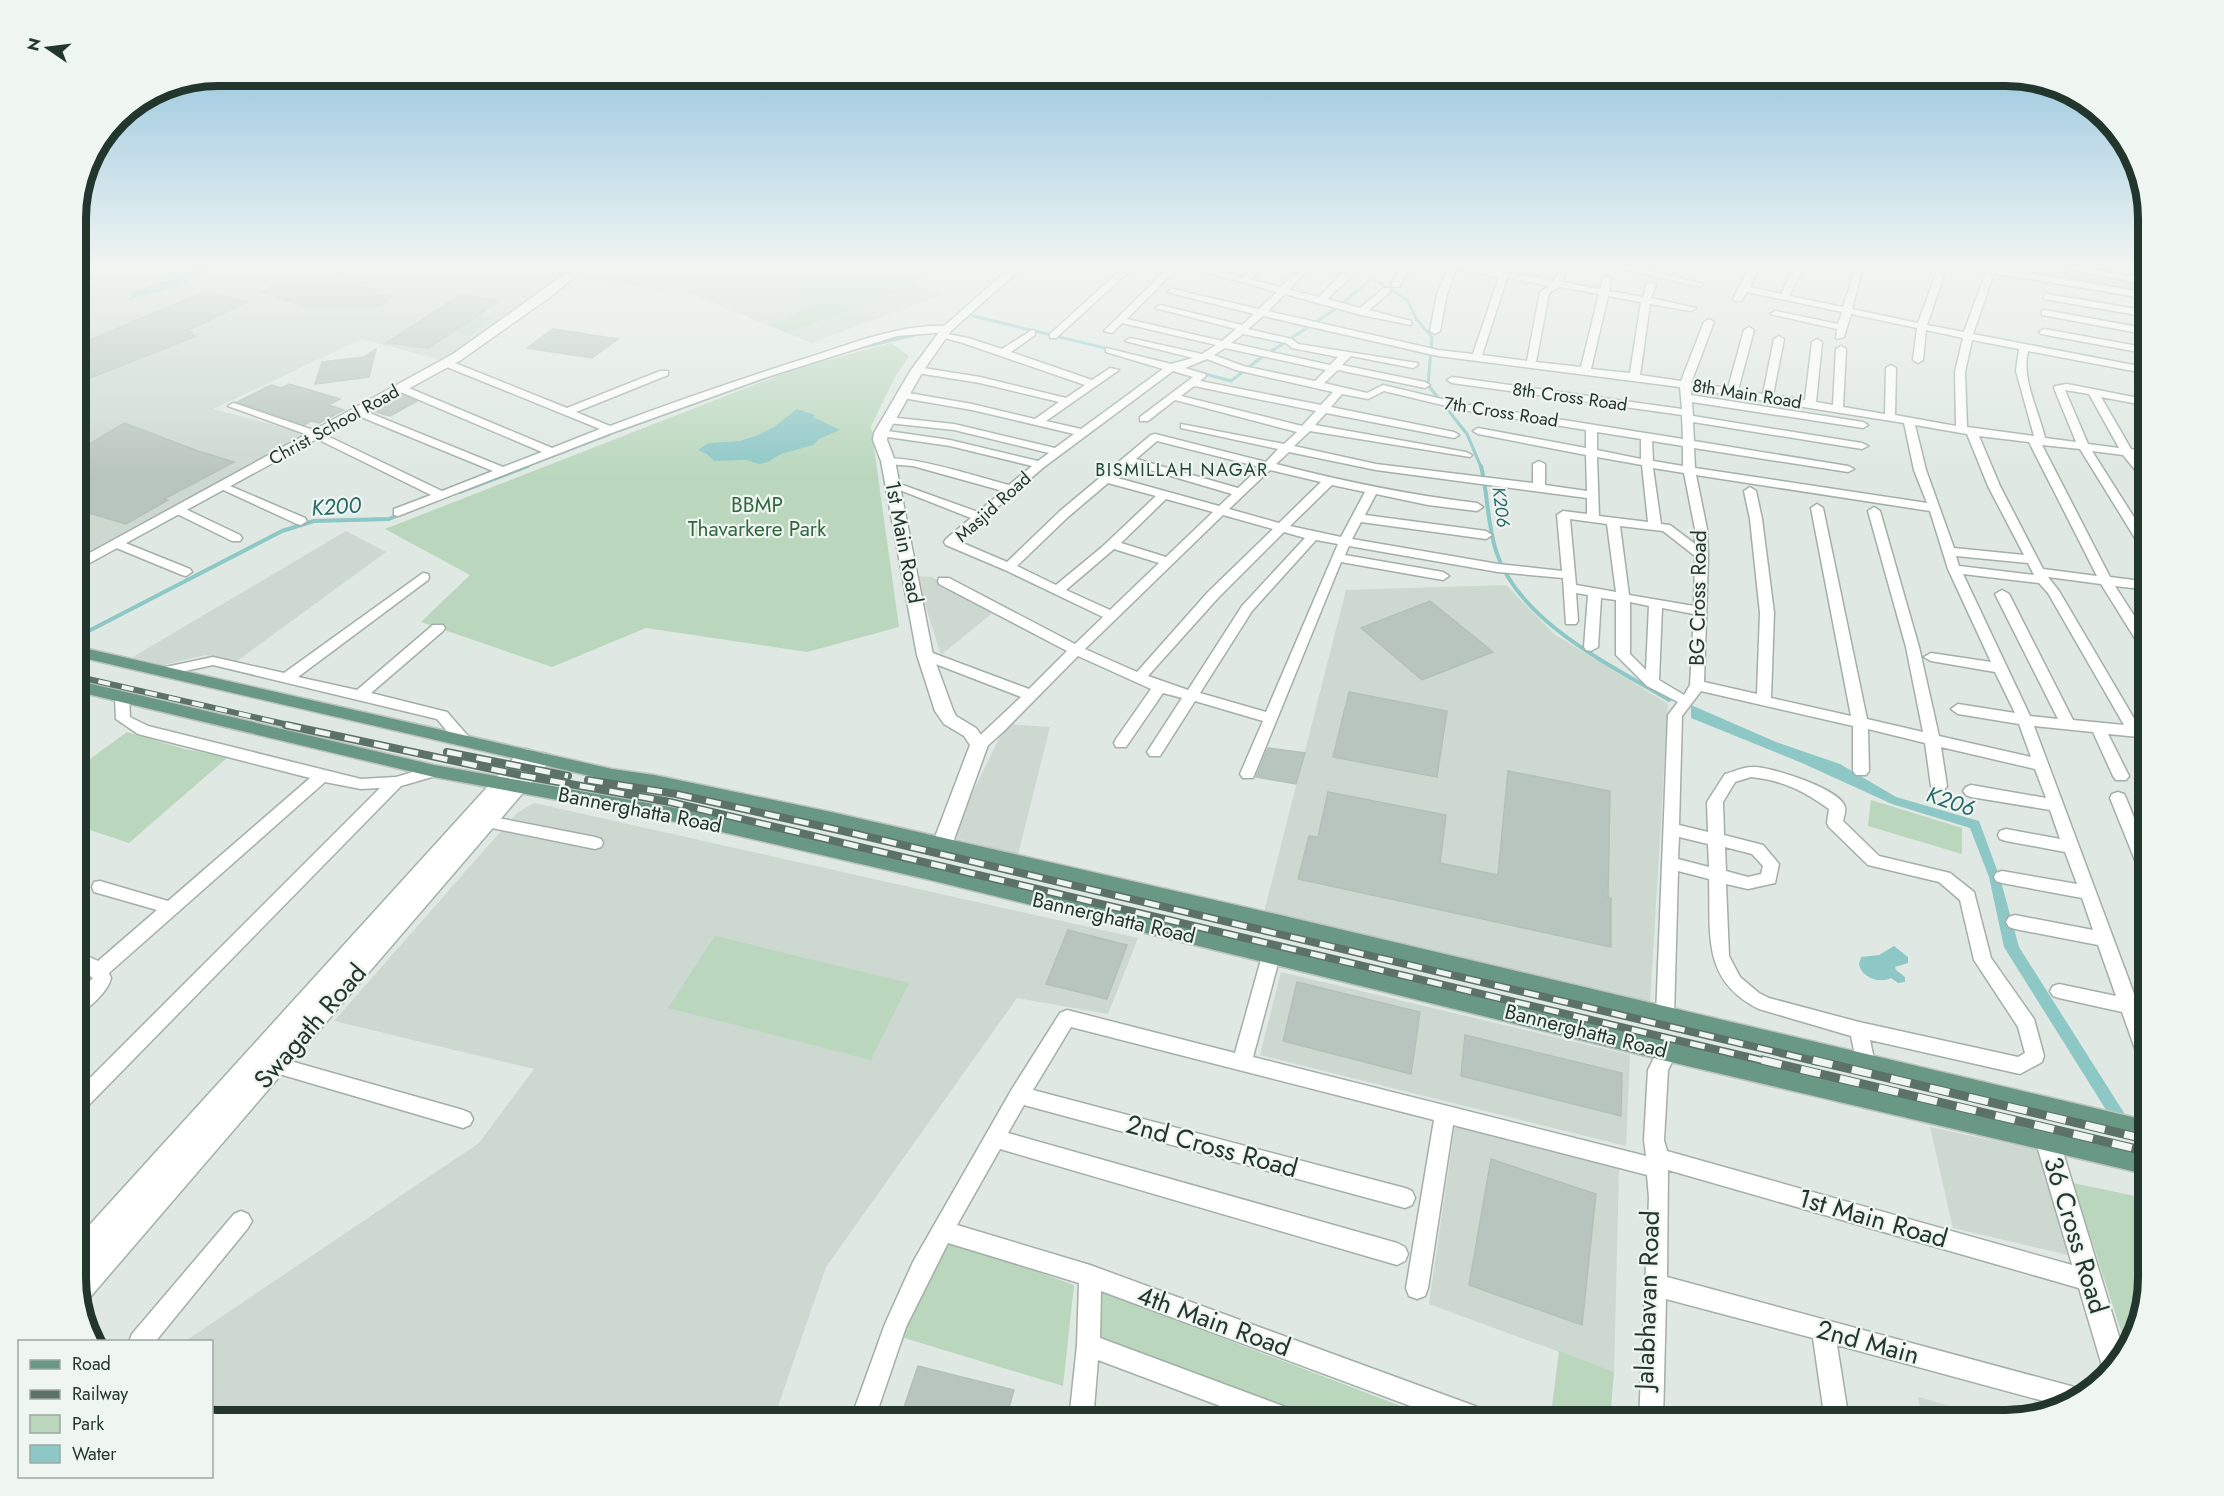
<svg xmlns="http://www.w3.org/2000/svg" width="2224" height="1496" viewBox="0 0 2224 1496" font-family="Jost,sans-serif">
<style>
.built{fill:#cdd8d1}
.green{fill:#bad7bd}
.water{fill:#8dc7c6}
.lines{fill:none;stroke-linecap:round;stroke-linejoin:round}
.stream-far1{stroke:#8dc7c6;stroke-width:3}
.stream{stroke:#8dc7c6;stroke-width:4}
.building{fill:#b8c5be;stroke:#b2c1b8;stroke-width:1.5}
.minor-casing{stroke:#a3afa8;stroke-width:3}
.tertiary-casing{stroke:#a3afa8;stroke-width:3}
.secondary-casing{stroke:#a0b2a8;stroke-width:3}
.primary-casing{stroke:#bdc3c0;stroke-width:3}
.minor{fill:#fff;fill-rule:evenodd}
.tertiary{fill:#fff;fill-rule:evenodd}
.secondary{fill:#fff;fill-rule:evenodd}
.primary{fill:#699884;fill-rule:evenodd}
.rail-far2-casing{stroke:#5c7268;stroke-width:6}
.rail-far1-casing{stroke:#5c7268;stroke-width:8}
.rail-casing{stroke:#5c7268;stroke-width:9}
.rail-far2{stroke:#eff5f1;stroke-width:4;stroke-dasharray:12;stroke-linecap:butt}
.rail-far1{stroke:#eff5f1;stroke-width:5;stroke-dasharray:15;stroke-linecap:butt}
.rail{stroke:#eff5f1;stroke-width:7;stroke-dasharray:20;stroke-linecap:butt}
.labels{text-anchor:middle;stroke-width:4.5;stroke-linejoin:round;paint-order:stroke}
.far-street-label{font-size:18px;fill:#22362d;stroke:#eff5f1}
.far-neighbourhood-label{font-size:18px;letter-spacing:1.5px;fill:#214536;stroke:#eff5f1}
.far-water-label{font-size:18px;font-style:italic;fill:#256969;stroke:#eff5f1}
.park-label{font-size:21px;fill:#32673e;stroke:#eff5f1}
.street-label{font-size:21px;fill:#22362d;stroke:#eff5f1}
.water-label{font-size:22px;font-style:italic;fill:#256969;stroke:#eff5f1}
.near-street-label{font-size:26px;fill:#22362d;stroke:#eff5f1}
.rim{fill:none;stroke:#22362d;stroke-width:8}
</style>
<rect width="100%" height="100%" fill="#dfe8e2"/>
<path class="built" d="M75 266H577L444 361 362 339 213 409 309 434 75 562Z
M596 266H938L914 285 941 295 811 343 692 294 581 279Z
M346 531 386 552 237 661 205 655 164 665 133 657Z
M916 576 932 577 996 610 941 655Z
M1506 585 1554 634 1668 704 1650 1003 1264 912 1346 590Z
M1006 724 1050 727 1018 854 951 837Z
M534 803 1138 938 1108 1014 1017 998 826 1267 773 1421H218L212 1419V1342H184L479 1143 534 1069 334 1021 517 813Z
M1281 972 1630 1055 1626 1146 1260 1055Z
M1455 1124 1619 1169 1614 1372 1429 1304Z
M1930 1127 2038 1150 2068 1255 1953 1228Z
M1918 1397 2005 1421H1922Z"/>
<path class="green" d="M811 266H844L919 281 914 285 787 333 768 325 819 304 774 280Z
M2059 268 2149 283V295L2060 280Z
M478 315 495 318 471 334 454 332Z
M891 343 909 356 895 377 871 426 899 627 807 652 646 628 552 667 421 622 470 575 385 529 795 369Z
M127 732 185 749 228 757 129 843 75 825V770Z
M1871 800 1962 828V854L1868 826Z
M715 936 909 983 871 1060 668 1008Z
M2073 1183 2149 1199V1278L2127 1349Z
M942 1237 1074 1285 1063 1386 901 1337Z
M1102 1292 1440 1421H1319L1097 1338Z
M1559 1351 1614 1372 1610 1421H1550Z"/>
<path class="water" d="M188 266H217L182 286 128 299 132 296 130 293 193 271V268Z
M797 409 815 415 813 417 840 430 819 439 813 445 781 454 768 462 759 464 746 460 714 461 707 454 698 450 709 443 740 441 758 435 774 427Z
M1691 705 1776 742 1840 764 1896 797 1979 821 2000 878 2019 947 2126 1116 2108 1113 2004 947 1989 877 1970 828 1892 804 1802 763 1691 718Z
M1894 946 1908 957V963L1895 967 1896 970 1905 977V982L1898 983 1891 978C1879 984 1861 977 1859 964L1861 957 1879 955Z"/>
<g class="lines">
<path class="stream-far1" d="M973 316 1171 364
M855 349 923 333
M1194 371 1231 381 1258 360 1337 308 1372 278 1407 300 1417 320 1432 337 1428 385 1467 434 1481 467
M620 430 787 370
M524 467 610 434"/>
<path class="stream" d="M1481 466C1488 494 1487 523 1496 551 1518 621 1610 665 1669 700
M460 492 528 466
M75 635 79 636 282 531 314 521 389 519 401 514"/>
</g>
<path class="building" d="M338 279 366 281 357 286 381 290 371 293 393 296 380 306H303L260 292 282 282 306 284 334 281Z
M206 291 248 302 186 331 192 332 188 334 197 336 75 384V346Z
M460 295 501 300 429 348 386 343Z
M553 329 618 339 592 358 527 348Z
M376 349 369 377 315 384 322 362 364 357Z
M289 384 340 399 328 405 344 410 319 423 311 421 304 425 237 402 271 385 281 388Z
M402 395 417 401 390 416 372 411Z
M124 423 198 451 234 462 164 499 168 500 126 524 75 509V453Z
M1430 601 1493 652 1422 680 1361 628Z
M1349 692 1447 711 1437 777 1333 757Z
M1268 748 1305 753 1296 784 1256 777Z
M1508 771 1610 791 1608 898H1611V947L1298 879 1309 836 1318 837 1328 792 1446 815 1440 863 1498 875Z
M1068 930 1127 945 1107 999 1046 984Z
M1297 982 1420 1012 1411 1074 1283 1041Z
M1465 1035 1622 1073 1621 1116 1461 1076Z
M1491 1159 1596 1194 1582 1325 1469 1285Z
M918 1366 1014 1390 1005 1421H932L902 1413Z"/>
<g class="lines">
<defs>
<path id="minor" d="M1125 266H1135L1056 338H1050V334Z
M1170 266H1179L1127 319 1222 341 1236 329 1155 308 1160 305 1242 325 1254 314 1167 292 1172 289 1259 309 1277 292 1184 266H1199L1243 278 1255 266H1264L1251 280 1281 287 1302 266H1311L1289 290 1319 297 1349 266H1358L1348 280 1327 299 1360 308 1384 288H1390V292L1369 310 1411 321V325L1361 315 1285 294 1268 311 1438 350 1473 354 1499 277 1456 269 1447 294 1440 331 1435 334 1430 331 1437 294 1449 266H1471L1554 281 1562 266H1568L1562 282 1600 289 1603 279 1607 276 1611 279 1609 291 1643 297 1646 285 1651 282 1656 285 1651 298 1696 308 1691 311 1650 304 1640 375 1681 381 1704 322 1709 319 1714 322 1691 383 1728 388 1744 330 1749 327 1754 330 1738 390 1763 394 1774 339 1779 336 1784 339 1773 395 1805 400 1812 342 1817 339 1822 342 1816 402 1833 405 1836 349 1841 346 1846 349 1843 407 1885 414 1886 368 1891 365 1896 368 1895 415 1956 426 1955 372 1963 338 1926 330 1923 360 1918 363 1913 360 1917 328 1851 314 1844 337 1836 339 1837 329 1770 314 1775 311 1838 324 1842 312 1747 292 1741 301H1735L1733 299 1750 266H1759L1750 287 1781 294 1795 266H1804L1789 296 1843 307 1856 268 1863 266 1852 309 1918 323 1939 266H1947L1927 325 1964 332 1988 266 2149 293V299L1994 273 1973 334 2149 368V374L2028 351C2021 379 2039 411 2045 438L2076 442 2054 388 2055 386 2067 384 2149 400V406L2101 397 2131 449 2149 452V458L2137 457 2149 472V483L2145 482 2123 455 2092 451 2149 541V555L2143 551 2080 449 2042 445 2110 577 2149 582V590L2115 586 2149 639V654L2144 653 2101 584 2048 577 2059 591 2139 727 2149 728V738L2108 734 2129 776 2126 780H2116L2113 776 2093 732 2034 726 2149 1034V1068L2142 1066 2139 1060 2122 1012 2059 998 2053 996 2050 991 2053 986 2059 984 2116 996 2098 945 2015 929 2009 927 2006 922 2009 917 2015 915 2093 930 2082 898 2002 883 1996 881 1994 877 1996 873 2002 871 2077 884 2065 852 2006 841 2000 839 1998 835 2000 831 2006 829 2060 839 2050 810 1971 797 1966 795 1963 791 1966 787 1971 785 2046 798 2035 769 1941 747 1947 786 1944 790H1934L1931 786 1925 743 1868 729 1869 771 1866 775H1856L1853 771V726L1701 691 1682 716 1679 825 1708 832 1707 802 1725 774C1733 772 1743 767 1752 767 1770 766 1841 789 1845 807 1846 811 1844 817 1843 821L1879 856 1950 873 1974 892 1991 958 2034 1019 2044 1056 2042 1062 2020 1074 1870 1040 1875 1064 1872 1070 1865 1072 1858 1070 1851 1036 1759 1009C1701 980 1711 934 1709 879L1678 871 1674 1016 1672 1021 1665 1024 1658 1021 1656 1016 1668 715 1678 702 1647 686 1616 655V600L1601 598 1598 647 1591 651 1586 650 1584 647 1588 595 1576 593 1578 621 1576 624H1566L1563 578 1498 572 1349 546 1345 555 1443 572 1449 576 1443 580 1341 562 1253 778H1243L1240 774 1263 721 1195 701 1160 756H1150L1147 752 1182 698 1163 693 1126 747H1116L1114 743 1116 739 1151 689 1078 656 1003 732 984 749H974L972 745 974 741 1021 697 920 658 918 655 920 652H930L1029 689 1067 651 939 584 938 581 939 578H949L1075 644 1103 617 1005 570 946 545 944 542 946 539 971 518 887 485 889 483H897L978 512 1003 491 913 466 888 464 882 461C896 450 988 480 1009 485L1032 466 950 446 881 436 876 433 881 430 950 440 1038 461 1049 453 954 430 888 423 883 420 888 417 954 424 1055 448 1074 434 972 410 903 398 898 395 903 392 972 404 1035 419 1059 402 980 383 917 373 912 370 917 367 980 377 1066 398 1085 385 963 343 937 336 942 333 968 338 1002 349 1032 330 1035 331V335L1011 352 1092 380 1110 368 1119 370 1046 421 1081 429 1163 369 1106 352V348L1171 364 1193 358 1125 341 1130 338 1202 354 1216 345 1122 323 1112 333 1104 331ZM1507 278 1549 286 1540 292 1527 361 1482 355ZM1559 287 1599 294 1581 367 1536 362 1549 293ZM1608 296 1641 302 1630 373 1591 369ZM1263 316 1438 356 1680 387 1682 409 1452 377 1447 380 1452 383 1682 415 1683 439 1463 404 1383 385 1367 393 1324 383 1338 370 1425 388 1430 385 1425 382 1342 365 1351 356 1413 368 1418 365 1417 363 1298 344 1292 339 1248 329ZM1243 334 1286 343 1292 348 1338 357 1330 365 1231 343ZM1972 340 2019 349 2016 371 2034 436 1967 427 1965 372ZM1225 348 1326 370 1315 381 1243 366 1214 355ZM1207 359 1236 370 1333 392 1321 405 1200 381 1206 376 1205 374 1185 368ZM1173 371 1193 377 1140 417V421H1148L1175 400 1297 432 1284 444 1181 424V428L1278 449 1266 462 1155 434 1151 435 1060 511 1007 562 958 541 1044 467ZM1194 386 1316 411 1302 426 1181 396ZM1691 389 1904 423 1914 470 1927 503 1695 468 1694 448 1848 472 1854 469 1848 466 1694 441 1693 422 1862 449 1868 446 1862 443 1693 416 1692 402 1863 428 1868 425 1863 422 1691 395ZM2065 390 2089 394 2119 448 2088 444ZM1384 391 1463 410 1586 430V448L1478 428 1473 431 1478 434 1586 455 1587 491 1545 485V464L1539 461 1533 464V483L1376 464 1294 446 1310 431 1470 457 1472 455 1466 452 1315 425 1326 413 1454 438 1459 435 1454 432 1331 407 1342 394 1368 399ZM1915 425 1967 434 1988 486 2024 555 1954 548 1926 470ZM1597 432 1641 439V459L1597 450ZM1979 436 2029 442 2097 576 2043 569 2000 486ZM1157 441 1260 467 1238 488 1136 459ZM1652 441 1683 446V466L1653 461ZM1289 452 1376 470 1587 498V514L1563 511 1557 515 1562 571 1498 564 1352 539 1361 522 1486 539 1492 535 1486 531 1365 515 1376 494 1428 505 1477 511 1483 507 1477 503C1409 495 1342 481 1276 464ZM1597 457 1642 465 1648 522 1599 516ZM1130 464 1232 494 1219 506 1114 477ZM1653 468 1684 473 1695 529V544L1670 525 1661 524ZM1270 470 1321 482 1279 523 1229 509ZM1696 475 1930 511 1948 569 1991 662 1931 653 1924 657 1931 661 1995 672 2015 713 1958 704 1951 709 1958 714 2019 724 2031 757 1939 736 1919 647 1880 511 1874 507 1868 511 1906 647 1923 732 1867 719 1823 508 1817 504 1811 508 1851 716 1771 698 1774 613 1762 519 1756 491 1750 487 1744 491 1750 519 1760 613 1757 694 1704 682 1708 556 1707 529ZM1108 483 1156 496 1102 547 1056 585 1017 566 1068 517ZM1332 485 1365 492 1341 537 1290 526ZM1166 499 1213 512 1166 557 1121 543ZM1223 515 1273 529 1208 592 1137 672 1085 649ZM1570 519 1607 524 1616 592 1576 585ZM1620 526 1663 531 1695 556 1694 606 1629 595ZM1284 532 1305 538 1242 606 1188 690 1148 676 1218 598ZM1316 540 1338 544 1266 712 1200 693 1252 611ZM1114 549 1159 563 1110 610 1066 590ZM1956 556 2028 563 2034 575 1959 566ZM1963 574 2039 583 2048 593 2124 725 2073 720 2009 594 2002 590 1995 594 2058 719 2030 716ZM1630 602 1649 606 1646 670 1630 654ZM1662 608 1694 614 1690 685 1684 695 1659 680ZM1751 777C1782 780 1804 791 1829 809L1827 823 1829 827 1868 865 1939 882 1960 900 1974 960 2018 1027 2025 1053 2018 1057 1859 1022 1769 998 1759 993 1740 977 1729 956 1726 884 1748 889 1775 883 1779 864 1763 845 1724 835 1723 802 1735 782ZM1679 837 1708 844 1709 867 1678 859ZM1725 847 1752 854 1763 866 1761 874 1748 877 1726 871Z
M1402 266H1411L1399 287H1393L1391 285Z
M1610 266H1628L1703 284 1699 287Z
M2053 266H2074L2149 279V285Z
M2047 294 2149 311V317L2044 299V295Z
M2045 310 2149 329V335L2042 315V311Z
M930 326H947L952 329 947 332 897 336 767 377 609 434 398 516 394 515V509L431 495 311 436 228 406 233 403 237 404 319 432 442 491 493 471 354 414V410H362L503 467 542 452 396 390V386H404L552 448 600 429 442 365V361H450L567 408 660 371H668V375L576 412 610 426C676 401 743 378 810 357 850 344 888 329 930 326Z
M2044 329 2149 348V354L2041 334 2039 332Z
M223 483 305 518 307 521 301 525 297 524 219 488 217 486Z
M179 506 240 535 242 538 240 541H232L175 513V507Z
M118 540 190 569 192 572 186 576 182 575 114 547 112 544Z
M423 573 428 574 429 577 428 580 298 677 357 690 433 625H443L445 628 443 631 371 693 447 712 468 736 470 740 468 744H458L437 719 213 665 161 676 154 672 161 668 213 657 284 673Z
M122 693 129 698 130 717 148 726 361 779 396 777 434 766 439 767 442 771 439 775 401 786 82 1112 75 1115V1093L380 788 361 789 325 782 109 973 111 978C108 992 88 1010 75 1015V995L93 978 75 966V950L98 961 157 910 94 892 92 887 94 882 100 881 168 901 310 778 138 734 116 719 115 698Z
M2118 792 2124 794 2126 798 2149 855V881L2143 879 2141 875 2110 798 2112 794Z
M488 816 595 837 601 839 603 843 601 847 595 849 482 826 480 822 482 818Z
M1271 949 1277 951 1280 956 1253 1057 1646 1156 1644 1140 1648 1070 1655 1056 1662 1054 1669 1056 1672 1062 1668 1070 1664 1140 1667 1151 2097 1272 2100 1280 2097 1288 2089 1291 1668 1170 1667 1277 2089 1391 2077 1402 2062 1406 1837 1345 1849 1421H1825L1813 1338 1666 1299 1663 1421H1639L1649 1198 1647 1175 1453 1125 1428 1288 1425 1296 1417 1299 1409 1296 1406 1288 1434 1120 1071 1027 1033 1090 1405 1188 1412 1191 1415 1198 1412 1205 1405 1208 1024 1105 1008 1133 1397 1243 1405 1247 1408 1254 1405 1261 1397 1265 1000 1149 957 1225 1090 1265 1483 1409 1491 1413 1495 1421H1451L1101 1291 1100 1338 1291 1409 1299 1413 1303 1421H1260L1098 1360 1093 1421H1069L1077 1345 1079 1283 948 1243 906 1327 874 1421H850L885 1324 913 1262 1012 1089 1060 1013 1067 1010 1235 1053 1262 956 1265 951Z
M276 1057 463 1110 470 1113 473 1119 470 1125 463 1128 276 1073 269 1071 266 1065 269 1059Z
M241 1211 248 1214 252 1221 248 1228 155 1342H129L132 1334 234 1214Z"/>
<path id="tertiary" d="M576 266H588L550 297 461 360 75 571V561L453 354Z
M1012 266H1024L951 331 923 371 888 433 887 440 895 461 933 655 953 710 956 716 976 728 988 745 952 845 949 850 942 852 935 850 932 845 970 745 964 736 944 724 935 711 917 655 881 461 873 440 874 433 911 370 943 327Z
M2047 1128 2056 1131 2059 1139 2125 1356 2105 1376 2035 1139 2038 1131Z"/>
<path id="secondary" d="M526 749 532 751 535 755 533 759 543 753 549 755 552 759 86 1302 81 1305 75 1287V1275L79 1271 75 1273V1241L520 751Z"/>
<path id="primary" d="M75 646 612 769 654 775 831 812 1280 915 2149 1121V1143L1280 931 831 826 654 787 612 781 75 656Z
M75 680 434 765 687 810 926 863 1662 1040 2149 1153V1175L1662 1060 926 879 687 824 434 777 75 691Z"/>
</defs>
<use href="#minor" class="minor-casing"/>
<use href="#tertiary" class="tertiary-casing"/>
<use href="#secondary" class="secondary-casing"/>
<use href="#primary" class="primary-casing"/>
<use href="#minor" class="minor"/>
<use href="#tertiary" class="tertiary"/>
<use href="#secondary" class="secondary"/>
<use href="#primary" class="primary"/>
<defs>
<path id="rail-far2" d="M75 676 293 726"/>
<path id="rail-far1" d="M286 725 520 775 670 802 1769 1062
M447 752 568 776
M588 780 676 794 852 833 1819 1062"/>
<path id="rail" d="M1762 1060 2149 1152
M1813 1060 2149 1140"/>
</defs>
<use href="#rail-far2" class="rail-far2-casing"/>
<use href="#rail-far1" class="rail-far1-casing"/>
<use href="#rail" class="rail-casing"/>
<use href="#rail-far2" class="rail-far2"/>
<use href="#rail-far1" class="rail-far1"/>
<use href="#rail" class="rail"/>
</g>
<linearGradient id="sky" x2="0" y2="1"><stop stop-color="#83bcda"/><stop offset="0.56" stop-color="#f1f5f2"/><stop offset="1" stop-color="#f1f5f2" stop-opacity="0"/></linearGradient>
<rect width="2224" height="476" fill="url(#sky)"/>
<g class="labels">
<g class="far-street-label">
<text transform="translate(1747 394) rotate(9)" y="6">8th Main Road</text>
<text transform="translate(1570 397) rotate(8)" y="6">8th Cross Road</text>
<text transform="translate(1501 412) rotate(9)" y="6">7th Cross Road</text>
<text transform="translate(334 425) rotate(-29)" y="6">Christ School Road</text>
<text transform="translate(993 507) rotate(-42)" y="6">Masjid Road</text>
</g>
<g class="far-neighbourhood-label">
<text x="1182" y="476">BISMILLAH NAGAR</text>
</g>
<g class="far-water-label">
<text transform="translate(1501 507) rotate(83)" y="6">K206</text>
</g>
<g class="park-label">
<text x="757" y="512">BBMP<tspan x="757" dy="24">Thavarkere Park</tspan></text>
</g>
<g class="street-label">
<text transform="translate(904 542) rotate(79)" y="7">1st Main Road</text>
<text transform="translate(1698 598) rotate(-89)" y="7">BG Cross Road</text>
<text transform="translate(640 810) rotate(11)" y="7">Bannerghatta Road</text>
<text transform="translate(1114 918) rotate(13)" y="7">Bannerghatta Road</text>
<text transform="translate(1586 1031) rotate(14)" y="7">Bannerghatta Road</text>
</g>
<g class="water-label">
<text transform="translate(336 506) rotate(-4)" y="8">K200</text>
<text transform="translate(1951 801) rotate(19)" y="8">K206</text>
</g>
<g class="near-street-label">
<text transform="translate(310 1026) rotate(-49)" y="9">Swagath Road</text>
<text transform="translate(1212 1146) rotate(15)" y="9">2nd Cross Road</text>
<text transform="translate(1873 1218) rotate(16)" y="9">1st Main Road</text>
<text transform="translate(2076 1235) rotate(73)" y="9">36 Cross Road</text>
<text transform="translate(1647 1300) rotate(-88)" y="9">Jalabhavan Road</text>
<text transform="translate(1214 1321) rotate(20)" y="9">4th Main Road</text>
<text transform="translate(1868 1342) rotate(15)" y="9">2nd Main</text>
</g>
</g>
<path d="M0 0H2224V1496H0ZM218 86H2006A132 132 0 0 1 2138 218V1278A132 132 0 0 1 2006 1410H218A132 132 0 0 1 86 1278V218A132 132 0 0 1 218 86Z" fill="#eff5f1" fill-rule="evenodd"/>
<path class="rim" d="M218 86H2006A132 132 0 0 1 2138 218V1278A132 132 0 0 1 2006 1410H218A132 132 0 0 1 86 1278V218A132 132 0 0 1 218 86Z"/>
<rect x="18" y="1340" width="195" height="138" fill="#eff5f1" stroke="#9da9a3" stroke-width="1.5"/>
<rect x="30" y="1360" width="30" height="9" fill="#699884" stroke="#9da9a3" stroke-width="1.5"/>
<text x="72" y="1370" font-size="18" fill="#22362d">Road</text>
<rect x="30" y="1390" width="30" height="9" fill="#5c7268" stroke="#9da9a3" stroke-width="1.5"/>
<text x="72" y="1400" font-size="18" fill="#22362d">Railway</text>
<rect x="30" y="1415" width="30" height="18" fill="#bad7bd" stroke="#9da9a3" stroke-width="1.5"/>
<text x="72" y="1430" font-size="18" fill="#22362d">Park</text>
<rect x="30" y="1445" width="30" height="18" fill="#8dc7c6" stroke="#9da9a3" stroke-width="1.5"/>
<text x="72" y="1460" font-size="18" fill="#22362d">Water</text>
<g transform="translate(48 48) rotate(284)" stroke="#eff5f1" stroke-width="4.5" paint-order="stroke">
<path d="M0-4.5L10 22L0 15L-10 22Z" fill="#22362d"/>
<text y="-9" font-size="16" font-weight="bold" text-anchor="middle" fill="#22362d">N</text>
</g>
</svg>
